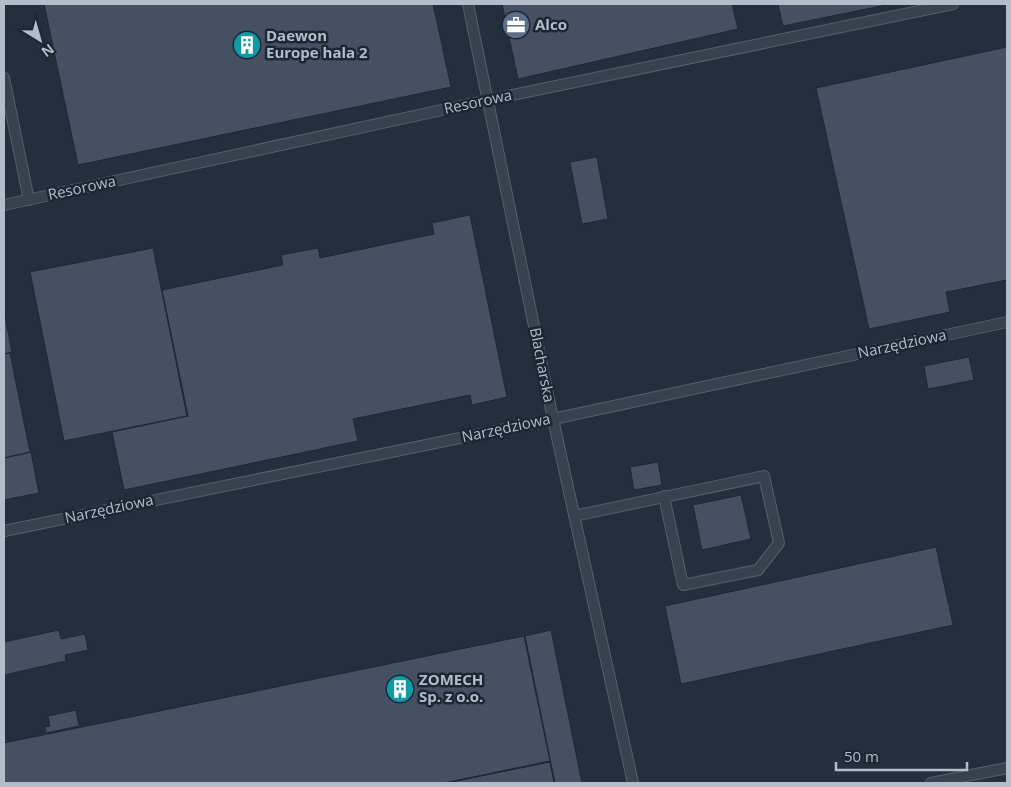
<svg xmlns="http://www.w3.org/2000/svg" width="1011" height="787" viewBox="0 0 1011 787" font-family="'Open Sans',sans-serif">
<style>
.building{fill:#455162;stroke:#1f2835}
.lines{fill:none;stroke-linecap:round;stroke-linejoin:round}
.lane-casing{stroke:#565f6c;stroke-width:12}
.lane{stroke:#38414e;stroke-width:10}
.labels{text-anchor:middle;stroke-width:5;stroke-linejoin:round;paint-order:stroke}
.poi-label{font-size:15px;font-weight:bold;fill:#b4bcc9;stroke:#1d2633;text-anchor:start}
.street-label{font-size:15px;fill:#b4bcc9;stroke:#1d2633}
</style>
<rect width="100%" height="100%" fill="#242f3e"/>
<path class="building" d="M44 4H433L451 87 78 165Z
M502 4H732L738 29 518 79Z
M778 4H891L783 26Z
M1007 47V280L946 292 950 312 869 329 816 88Z
M597 157 608 219 582 224 570 162Z
M470 215 507 397 472 405 470 395 353 419 358 441 124 490 112 432 188 416 162 290 283 265 281 255 318 248 320 258 434 234 432 223Z
M153 248 187 416 64 441 30 272Z
M4 312 12 352 4 354Z
M10 353 30 452 4 458V354Z
M969 357 974 380 928 389 924 366Z
M31 452 39 493 4 500V458Z
M658 462 662 485 634 490 630 467Z
M741 495 751 539 702 550 693 505Z
M936 547 953 625 681 684 665 606Z
M59 630 61 639 85 634 88 650 65 655 66 661 4 675V642Z
M551 630 582 783H555L525 636Z
M524 636 550 761 444 783H4V743Z
M76 710 79 726 46 733 45 727 50 726 48 716Z
M550 762 554 783H447Z"/>
<g class="lines">
<defs>
<path id="lane" d="M468 4 553 419 633 783
M4 78 29 200
M4 205 488 100 953 4
M574 516 764 476 779 543 758 570 683 585 664 496
M4 531 553 419 1007 322
M931 783 1007 768"/>
</defs>
<use href="#lane" class="lane-casing"/>
<use href="#lane" class="lane"/>
</g>
<defs>
<symbol id="office-disc" viewBox="-11 -11 22 22"><circle r="9.5" fill="#5c6f8a" stroke="#1d2633"/><path d="M-6-3h4V-5.5h4V-3h4V5H-6ZM-1-4.5V-3h2v-1.5ZM-6 0V1H6V0Z" fill="#fff"/></symbol>
<symbol id="building-disc" viewBox="-11 -11 22 22"><circle r="9.5" fill="#0f9aa8" stroke="#1d2633"/><path d="M-4-6H4V6H1V3H-1V6H-4ZM-2.5-4.3h1.7v1.8h-1.7ZM.8-4.3h1.7v1.8H.8ZM-2.5-1h1.7V.8h-1.7ZM.8-1h1.7V.8H.8Z" fill="#fff"/></symbol>
</defs>
<g fill-rule="evenodd">
<use href="#office-disc" x="500" y="9" width="32" height="32"/>
<use href="#building-disc" x="231" y="29" width="32" height="32"/>
<use href="#building-disc" x="384" y="673" width="32" height="32"/>
</g>
<g class="labels">
<g class="poi-label">
<text x="535" y="30">Alco</text>
<text x="266" y="41">Daewon<tspan x="266" dy="17">Europe hala 2</tspan></text>
<text x="419" y="685">ZOMECH<tspan x="419" dy="17">Sp. z o.o.</tspan></text>
</g>
<g class="street-label">
<text transform="translate(478 102) rotate(-12)" y="5">Resorowa</text>
<text transform="translate(82 188) rotate(-12)" y="5">Resorowa</text>
<text transform="translate(902 344) rotate(-12)" y="5">Narzędziowa</text>
<text transform="translate(542 365) rotate(79)" y="5">Blacharska</text>
<text transform="translate(506 428) rotate(-12)" y="5">Narzędziowa</text>
<text transform="translate(109 509) rotate(-12)" y="5">Narzędziowa</text>
</g>
</g>
<rect width="1011" height="787" fill="none" stroke="#b4bcc9" stroke-width="10"/>
<g transform="translate(40 40) rotate(143)" stroke="#1d2633" stroke-width="4" paint-order="stroke">
<path d="M0-4L9 19L0 12L-9 19Z" fill="#b4bcc9"/>
<text y="-8" font-size="14" font-weight="bold" text-anchor="middle" fill="#b4bcc9">N</text>
</g>
<path d="M836 762v8h131v-8" fill="none" stroke="#b4bcc9" stroke-width="2.5"/>
<text x="844" y="762" font-size="15" fill="#b4bcc9" stroke="#1d2633" stroke-width="4" paint-order="stroke">50 m</text>
</svg>
